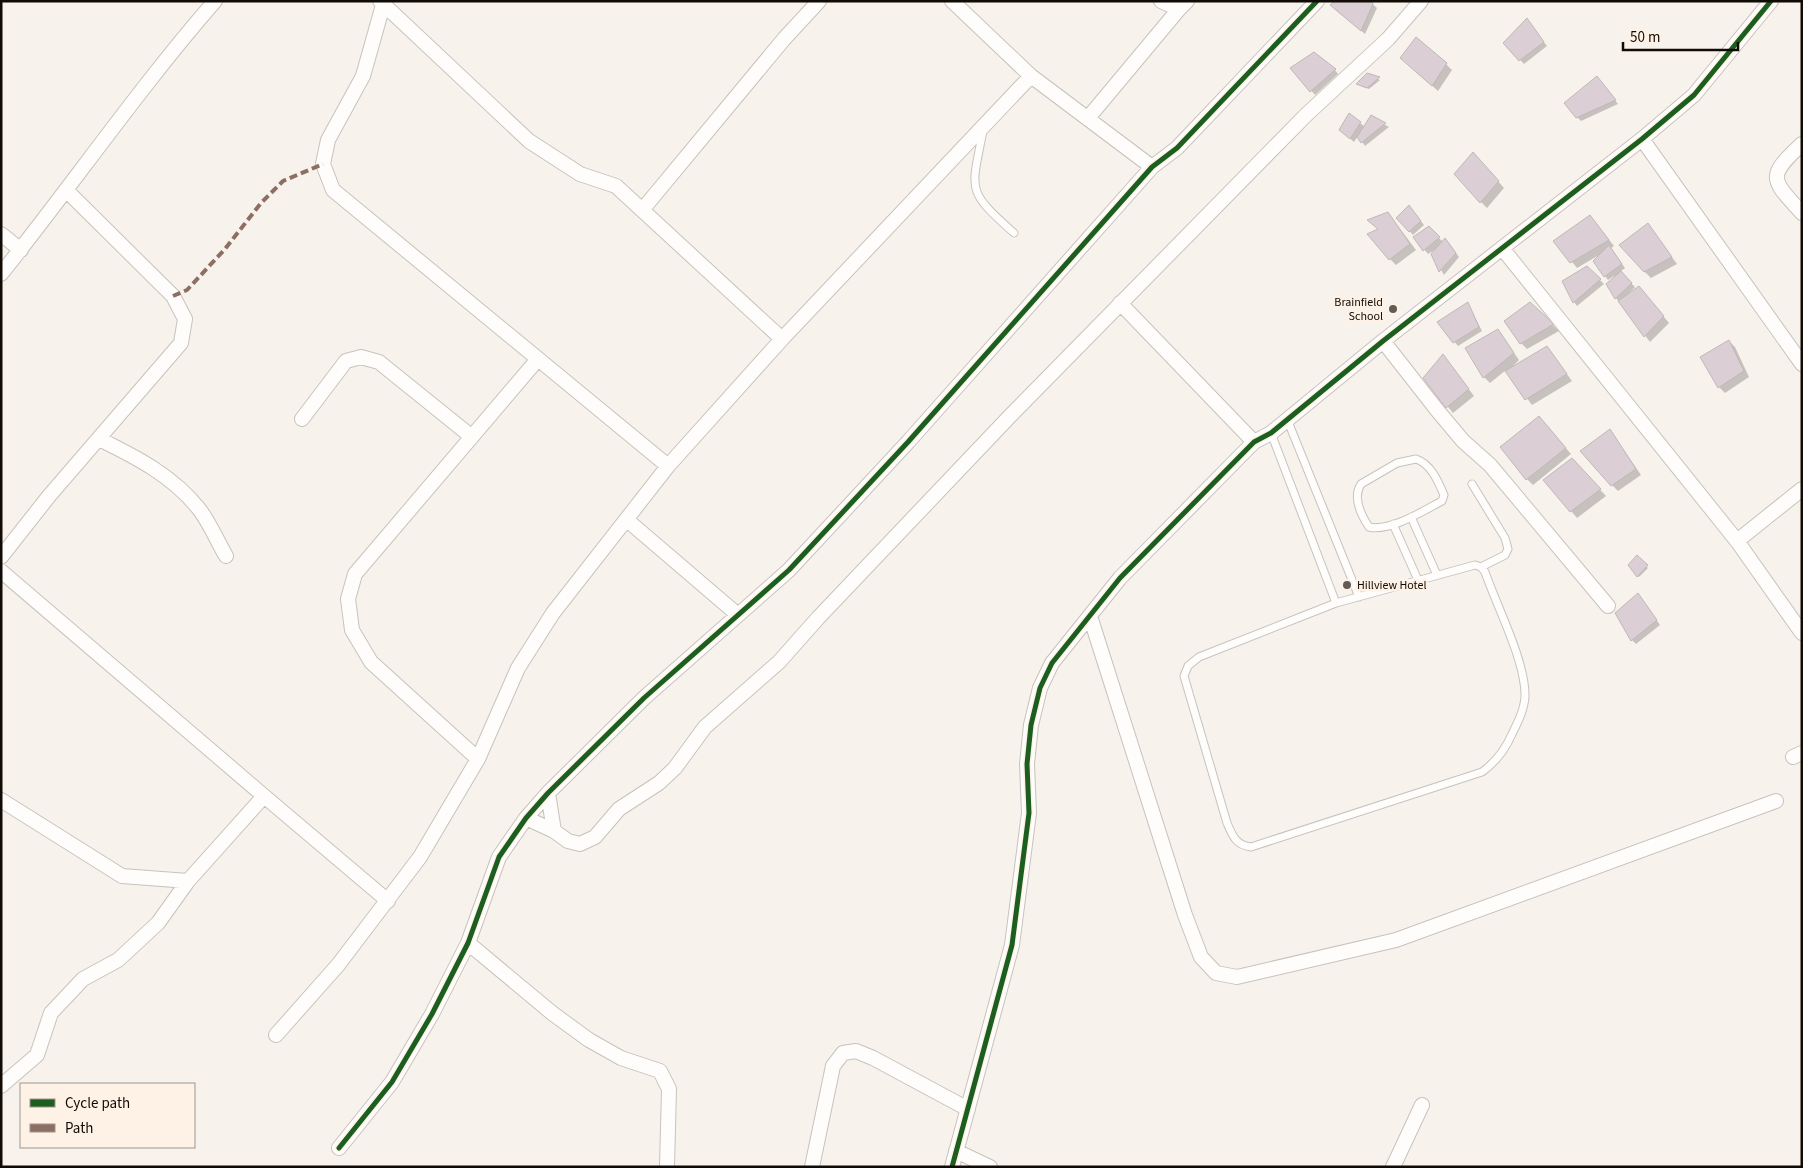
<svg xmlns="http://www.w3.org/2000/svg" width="1803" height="1168" viewBox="0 0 1803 1168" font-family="'Source Sans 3',sans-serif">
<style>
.shadow{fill:#0003}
.building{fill:#dbcfd5;stroke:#beb8b8}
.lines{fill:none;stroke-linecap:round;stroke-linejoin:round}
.service-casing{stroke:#c8c2bc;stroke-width:9}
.minor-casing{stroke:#c8c2bc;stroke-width:16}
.service{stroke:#fefdfc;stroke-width:7}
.minor{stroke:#fefdfc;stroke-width:14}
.quiet{stroke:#8d6e63;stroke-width:4;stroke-dasharray:8 4;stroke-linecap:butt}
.cycleway-casing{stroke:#fef2e6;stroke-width:8}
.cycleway{stroke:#1b5e20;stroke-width:5}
.poi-dot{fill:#625b56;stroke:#fef2e6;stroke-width:2}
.labels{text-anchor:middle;stroke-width:5;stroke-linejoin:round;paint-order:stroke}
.poi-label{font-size:12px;fill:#110a05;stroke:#fef2e6;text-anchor:end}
</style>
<rect width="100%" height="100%" fill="#f8f2ec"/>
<path class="shadow" d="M1369 1 1377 8 1365 34 1335 9Z
M1530 24 1547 46 1524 64 1505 43Z
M1408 64H1446L1452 70 1438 91Z
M1292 68 1335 70 1338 74 1315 95Z
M1368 74 1380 80 1369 89 1359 85Z
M1600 82 1618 104 1581 121 1577 117Z
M1371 117 1389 127 1365 146 1358 136 1354 142 1344 133 1360 123 1365 127Z
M1479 160 1504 188 1487 208 1481 202Z
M1413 211 1424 225 1413 235 1398 218Z
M1388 213 1416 250 1396 265 1390 259 1379 230Z
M1596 223 1614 246 1611 248 1625 268 1620 272 1635 287 1629 293 1645 294 1669 323 1650 342 1616 298 1608 284 1615 278 1614 276 1608 280 1605 276 1599 255 1577 268 1555 241Z
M1648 224 1677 264 1651 278 1644 271Z
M1429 228 1443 242 1446 239 1459 257 1444 275 1432 254 1438 248 1428 254 1415 238Z
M1587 267 1604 284 1577 306 1574 302Z
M1530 303 1559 331 1527 349 1521 343Z
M1468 304 1482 331 1458 346 1439 323Z
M1498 330 1519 360 1509 370 1547 347 1572 381 1532 405 1506 370 1490 383 1484 377Z
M1729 341 1735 347 1749 377 1725 393 1719 387Z
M1443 356 1474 396 1453 413 1425 378Z
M1545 424 1571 454 1533 485 1527 479Z
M1610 430 1641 475 1618 491 1612 485Z
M1572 460 1606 496 1577 518 1545 480Z
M1637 557 1648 568 1639 577 1638 576Z
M1641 598 1660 625 1636 644 1632 640Z"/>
<path class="building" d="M1335 1H1371L1373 4 1361 31 1330 5Z
M1527 18 1544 42 1519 61 1503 43Z
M1416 37 1447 63 1432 86 1400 58Z
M1314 52 1336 69 1310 92 1290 68Z
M1367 73 1380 77 1367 88 1356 84Z
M1597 76 1616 100 1576 118 1564 103Z
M1349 113 1361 122 1350 139 1339 130Z
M1371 115 1386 123 1361 143 1357 137Z
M1473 152 1499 181 1480 203 1454 174Z
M1409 205 1421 221 1409 232 1396 218Z
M1388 212 1410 244 1389 260 1367 234 1378 229 1367 220Z
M1590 215 1609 240 1570 263 1553 241Z
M1648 223 1672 257 1644 272 1619 245Z
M1429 226 1440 237 1423 251 1413 237Z
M1445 238 1456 253 1439 272 1431 254Z
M1609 245 1622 264 1604 277 1593 261Z
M1587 266 1601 279 1573 303 1562 281Z
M1621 271 1632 283 1615 299 1606 284Z
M1639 286 1664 316 1644 337 1618 301Z
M1468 302 1479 327 1453 343 1437 322Z
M1530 302 1554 324 1520 344 1504 321Z
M1498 329 1514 353 1483 378 1465 348Z
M1729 340 1744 371 1718 388 1700 357Z
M1547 346 1567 374 1525 400 1505 371Z
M1443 354 1469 389 1446 408 1423 378Z
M1539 416 1566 448 1526 480 1500 447Z
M1610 429 1636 469 1611 486 1580 451Z
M1572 458 1601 489 1570 512 1543 480Z
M1637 555 1648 565 1637 577 1628 565Z
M1638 593 1657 620 1631 641 1615 613Z"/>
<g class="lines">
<defs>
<path id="service" d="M983 131C971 192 966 190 1014 233
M1287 419 1359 597
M1271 433 1336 603
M1416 459C1431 464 1438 481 1444 495L1442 501C1423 511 1390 532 1369 527 1361 515 1352 498 1361 484L1397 463Z
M1472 484 1505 538 1508 549 1505 555 1481 567
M1411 517 1437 575
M1393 524 1418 580
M1475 565 1481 567 1485 572C1497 607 1526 662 1525 697 1524 710 1518 722 1512 734 1505 750 1496 762 1482 772L1251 847C1236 845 1233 837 1227 823L1184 676 1188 666 1199 657 1336 603Z"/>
<path id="minor" d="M380 1 529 141 580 174 616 186 782 339
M952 1 1031 76 1152 167
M1161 1 1179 9 1187 1
M383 5 363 76 328 140 323 164 333 190 668 466
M1088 118 1179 9
M1642 139 1802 364
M1802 144C1766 177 1771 179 1802 213
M643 209 784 39 819 1
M1 234 21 250
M1502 248 1737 541 1802 633
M1 274C73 184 139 88 215 1
M1120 303 1254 442
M1383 341 1437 410 1463 441 1490 465 1608 606
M302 419 346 361 361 357 379 362 472 437
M99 439C136 457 173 476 199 509 210 523 217 541 226 556
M627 520 738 615
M1737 541 1802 489
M1 557 49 496 181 343 185 319 173 296 67 191
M1 571 264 796
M1090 616 1185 915 1201 957 1216 973 1237 977 1396 940 1776 801
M1793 757 1802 753
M478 759 371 662 352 630 348 599 355 574 538 359
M548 793 554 831
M1 800 122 876 188 881
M526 818 554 831 568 841 580 844 595 837 619 809 659 783 675 768 705 727 779 662 818 618 1011 415 1306 115 1388 39 1421 1
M468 943 552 1013 589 1040 621 1058 660 1071 669 1089 667 1167
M276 1035 338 965 420 857 478 759 518 668 553 613 668 466 782 339 1031 76
M1 1086 37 1055 51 1013 83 979 118 960 158 923 188 881 264 796 388 901
M339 1148 392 1082 432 1014 468 943 499 857 526 818 548 793 644 698 789 570 908 442 1152 167 1177 148 1317 1
M956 1151 990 1167
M812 1167 833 1066 843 1053 856 1051 873 1058 968 1109
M952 1167 1012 945 1029 813 1027 764 1031 725 1040 688 1052 663 1120 578 1254 442 1271 433 1383 341 1642 139 1694 95 1771 1
M1393 1167 1422 1105"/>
</defs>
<use href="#service" class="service-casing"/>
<use href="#minor" class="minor-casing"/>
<use href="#service" class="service"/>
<use href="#minor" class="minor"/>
<path class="quiet" d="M173 296 187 290 225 249 261 203 283 181 323 164"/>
<defs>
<path id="cycleway" d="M339 1148 392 1082 432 1014 468 943 499 857 526 818 548 793 644 698 789 570 908 442 1152 167 1177 148 1317 1
M952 1167 1012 945 1029 813 1027 764 1031 725 1040 688 1052 663 1120 578 1254 442 1271 433 1383 341 1642 139 1694 95 1771 1"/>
</defs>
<use href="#cycleway" class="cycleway-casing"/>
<use href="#cycleway" class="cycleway"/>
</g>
<g class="poi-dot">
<circle cx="1393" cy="309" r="5"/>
<circle cx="1347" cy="585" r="5"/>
</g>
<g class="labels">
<g class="poi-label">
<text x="1383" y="306">Brainfield<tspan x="1383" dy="14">School</tspan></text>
<text x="1357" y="589" text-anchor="start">Hillview Hotel</text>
</g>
</g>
<rect width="1803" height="1168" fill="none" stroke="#110a05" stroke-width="5"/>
<rect x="20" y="1083" width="175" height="65" fill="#fef2e6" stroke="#9f958c"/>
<rect x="30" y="1099" width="25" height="8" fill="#1b5e20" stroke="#9f958c"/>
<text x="65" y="1108" font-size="15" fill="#110a05">Cycle path</text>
<rect x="30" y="1124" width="25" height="8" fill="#8d6e63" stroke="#9f958c"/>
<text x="65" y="1133" font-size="15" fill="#110a05">Path</text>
<path d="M1623 42v8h115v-8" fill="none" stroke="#110a05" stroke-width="2.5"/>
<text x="1630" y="42" font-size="15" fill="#110a05" stroke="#fef2e6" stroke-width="4" paint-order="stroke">50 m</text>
</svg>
